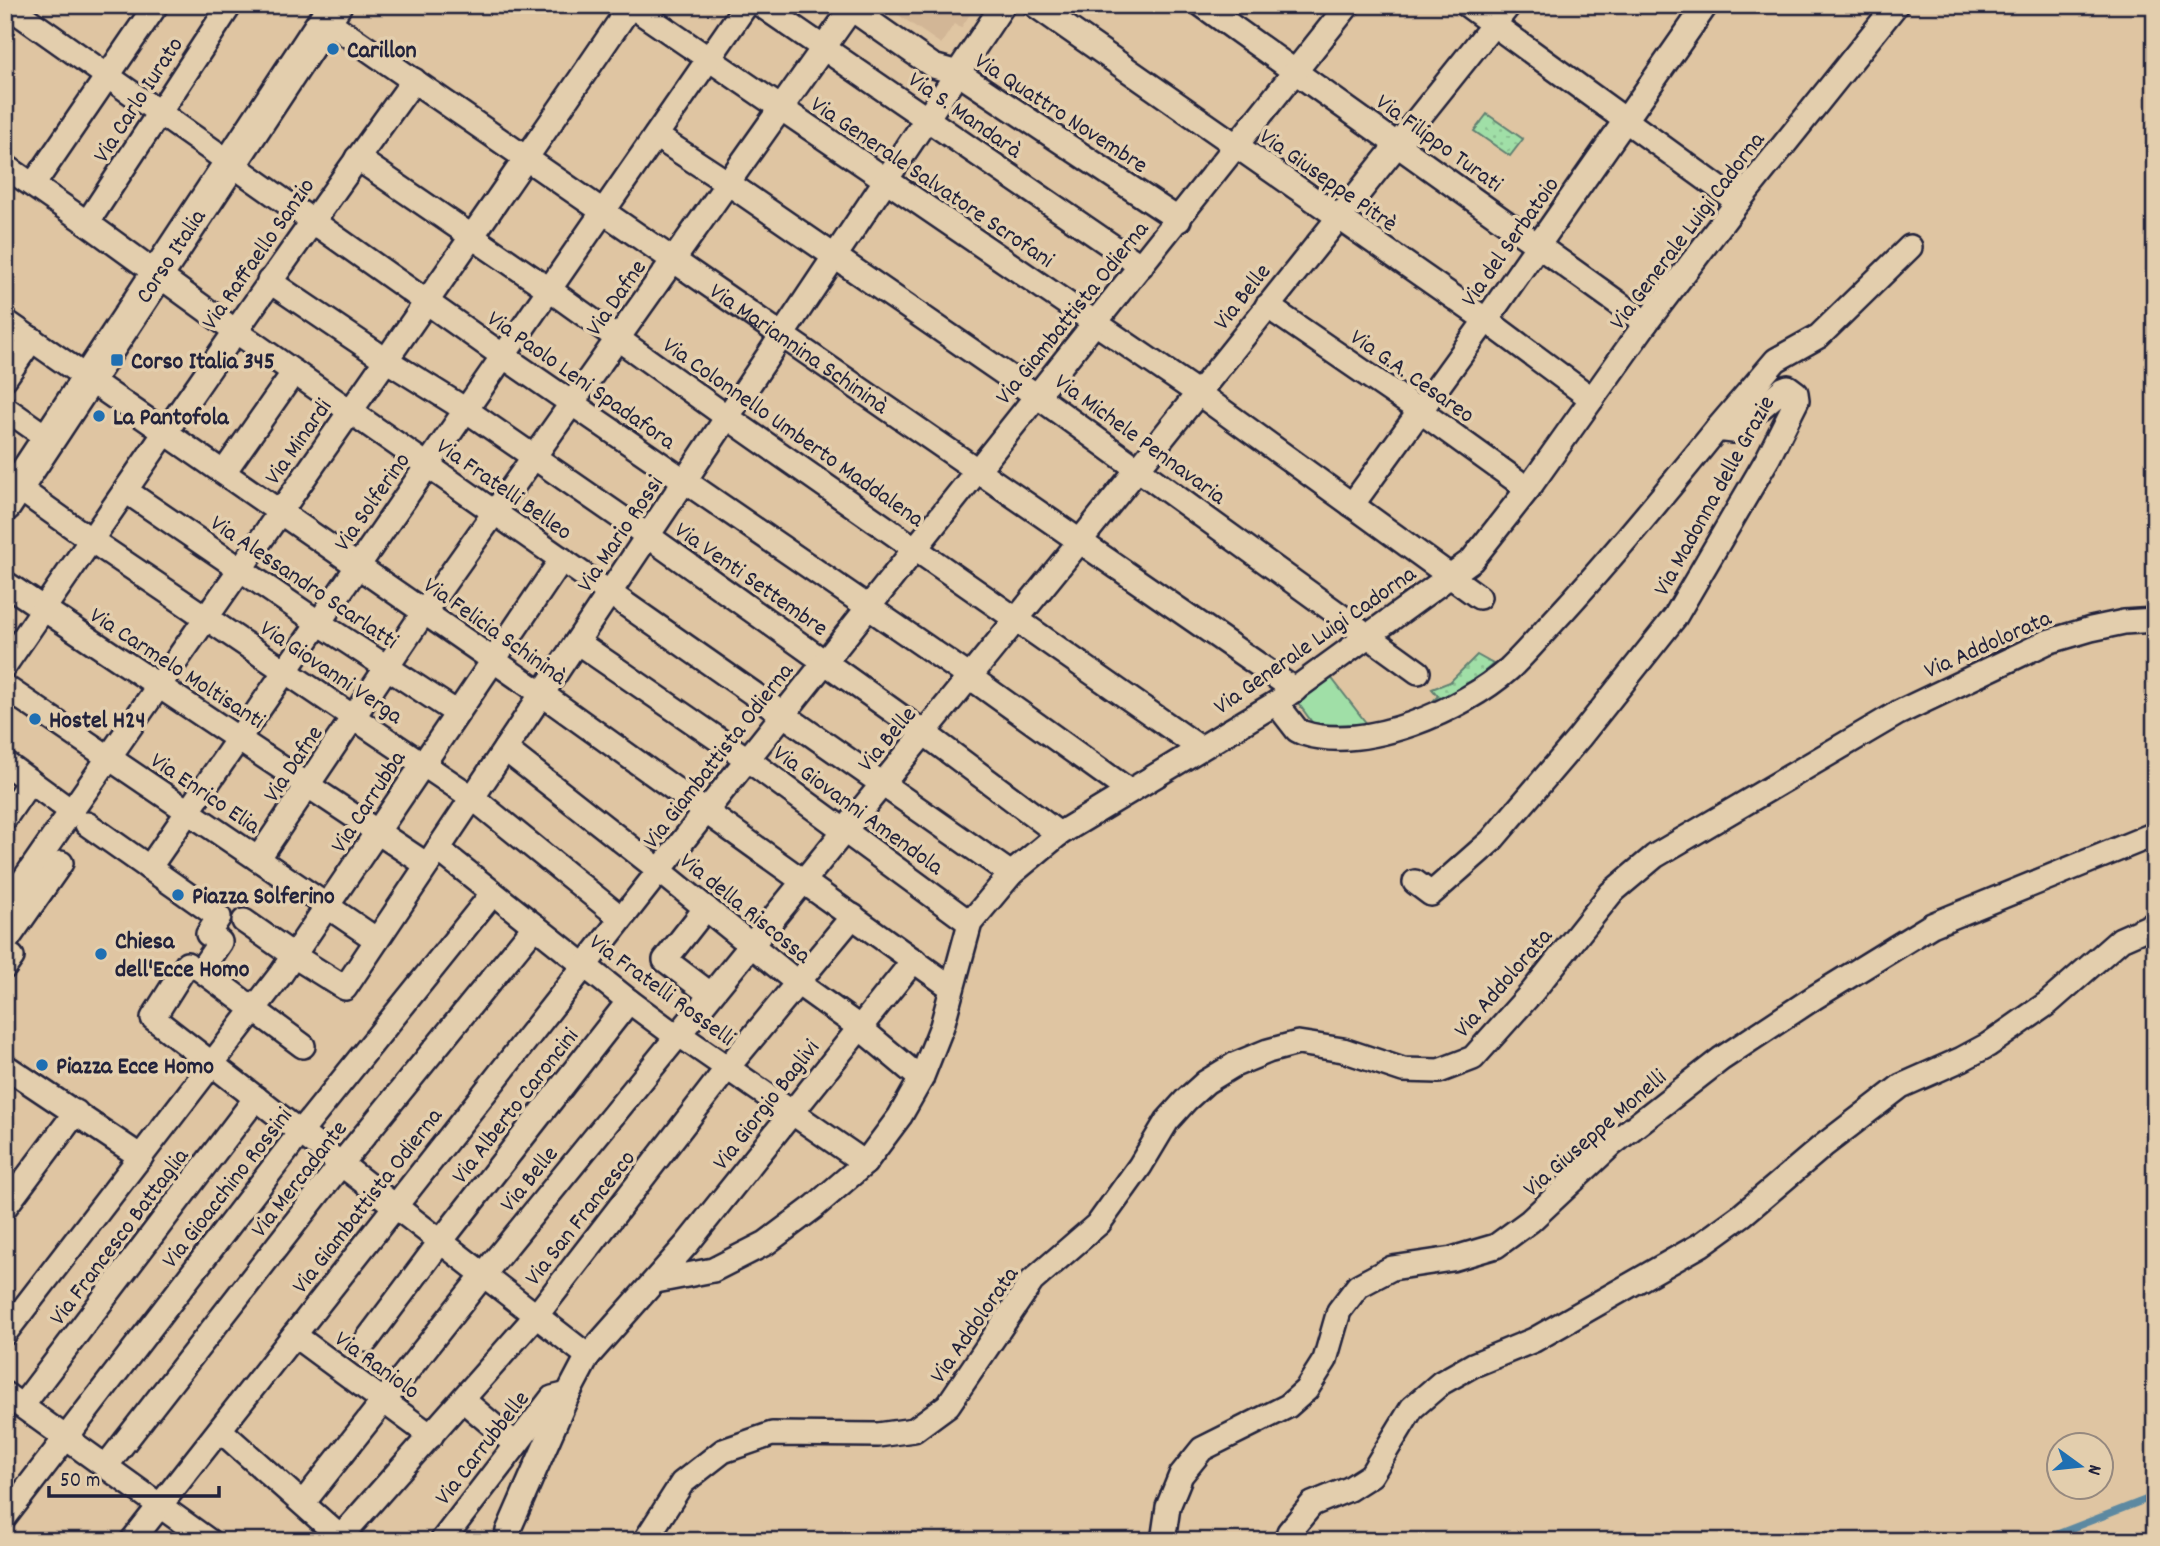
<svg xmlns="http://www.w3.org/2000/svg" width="2160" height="1546" viewBox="0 0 2160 1546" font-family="Dekko,sans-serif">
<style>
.built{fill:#d2b696}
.grass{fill:url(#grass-dots);stroke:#618071;stroke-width:2}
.pitch{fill:#a0dfa7;stroke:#618071;stroke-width:2}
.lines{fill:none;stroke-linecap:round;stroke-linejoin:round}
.stream{stroke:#5d89a1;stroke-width:7}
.street-casing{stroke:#22223b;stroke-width:28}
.secondary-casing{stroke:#22223b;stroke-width:37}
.street{stroke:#e3cead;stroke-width:23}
.secondary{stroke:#e3cead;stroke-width:32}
.poi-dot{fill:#1f6fb2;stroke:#e3cead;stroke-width:2.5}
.labels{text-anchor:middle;stroke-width:7;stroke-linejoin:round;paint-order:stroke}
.poi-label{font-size:24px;font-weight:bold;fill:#22223b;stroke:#e3cead;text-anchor:start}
.street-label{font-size:24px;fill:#22223b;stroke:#e3cead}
</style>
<defs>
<pattern id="grass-dots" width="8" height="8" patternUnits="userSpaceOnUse" patternTransform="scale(1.75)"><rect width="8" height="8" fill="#a0dfa7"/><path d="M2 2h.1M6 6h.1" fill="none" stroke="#8abf91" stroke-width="1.8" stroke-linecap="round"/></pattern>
</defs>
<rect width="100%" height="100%" fill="#dfc5a2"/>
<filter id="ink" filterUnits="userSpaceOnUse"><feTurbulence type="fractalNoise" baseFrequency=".0143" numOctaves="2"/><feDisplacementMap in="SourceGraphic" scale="14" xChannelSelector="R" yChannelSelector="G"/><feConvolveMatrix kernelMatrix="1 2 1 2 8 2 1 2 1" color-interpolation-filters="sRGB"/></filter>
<g filter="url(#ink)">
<path class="built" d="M884 5H976L961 28 954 24 941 44Z"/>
<path class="grass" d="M1487 114 1523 139 1510 156 1474 131Z
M1477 655 1493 664 1473 682 1430 704 1438 696 1432 689 1450 682Z"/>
<path class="pitch" d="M1330 676 1367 724 1314 725 1296 700Z"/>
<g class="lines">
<path class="stream" d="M2039 1541 2155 1496"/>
<defs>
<g id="street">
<path d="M7 5 503 356 970 677 1129 791"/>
<path d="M630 5 1198 393 1479 597"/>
<path d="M761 5 1141 266"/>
<path d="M846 5 933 66 958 73 1179 220"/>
<path d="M1035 5 1486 320 1592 399"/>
<path d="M1202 5 1646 323"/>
<path d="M1467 5 1738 202"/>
<path id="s1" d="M326 20 1295 690"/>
<path d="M656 136 728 183 1037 396 1418 672"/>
<path d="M357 158 550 290 727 417 1200 748"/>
<path d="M5 166 87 223 234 330 1011 874"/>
<path d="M33 185 156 5"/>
<path d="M87 223 230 5"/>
<path d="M269 281 386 360 466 410 648 536 924 733 1059 834"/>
<path d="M1267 306 1420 411 1528 489"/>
<path d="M5 321 542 694 952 988"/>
<path d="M5 378 32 339"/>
<path d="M5 408 49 439"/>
<path d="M1717 429 1776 360 1819 336 1910 247"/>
<path d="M224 472 294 372"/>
<path d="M6 479 91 540 473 798 621 918"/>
<path d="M126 491 319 623 457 713"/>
<path d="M1352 505 1486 320 1706 5"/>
<path d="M5 583 427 865"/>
<path d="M577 642 747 759 970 923"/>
<path d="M5 665C140 469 274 273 414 80"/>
<path d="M5 687 377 940"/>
<path d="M1276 703 1297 730 1303 733C1365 753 1463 710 1509 669 1528 651 1545 630 1563 611 1617 552 1667 491 1717 429L1733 431 1783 389 1788 387 1796 393 1797 400 1768 458 1675 617 1579 738 1491 841 1431 894 1415 882"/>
<path d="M505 749 659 870 799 984 859 1027 921 1079"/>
<path d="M5 763 71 811"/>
<path d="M5 818 30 781"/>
<path d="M87 824 219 917 208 934 220 942 201 970 303 1046"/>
<path d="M438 849 629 1001 676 1036 687 1040 865 1163"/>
<path d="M258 859 424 612 851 9"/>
<path d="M149 868 746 5"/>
<path d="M5 907C213 606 425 308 631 5"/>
<path d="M706 908 665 960 710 994"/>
<path d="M244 921 294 956 345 988 1003 5"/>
<path d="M5 943 61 863"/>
<path d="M5 953 12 957 5 967"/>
<path d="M187 964 153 1018 588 1356"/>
<path d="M5 1066 141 1157"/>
<path d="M5 1207 76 1112"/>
<path d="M656 1281 713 1270 766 1243 814 1207 865 1163 900 1116 921 1079 942 1026 970 923 1011 874 1059 834 1276 703 1472 560 1528 489 1646 323 1738 202 1896 5"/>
<path d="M5 1333 281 974 562 559"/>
<path d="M294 1335 431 1436"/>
<path d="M367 1340 441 1241 629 1001"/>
<path d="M5 1394 209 1541"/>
<path d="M463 1400 515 1444"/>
<path d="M22 1406 256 1098"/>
<path d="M220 1430 340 1537"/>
<path d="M106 1466 341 1164 535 926"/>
<path d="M303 1503 484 1274 1080 541 1509 5"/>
<path d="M5 1517 300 1133 493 893"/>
<path d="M132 1541 707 810 1348 5"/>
<path d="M337 1541 536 1316 728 1067 853 916"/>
<path d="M442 1541 552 1398 568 1394"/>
<path d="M507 1541 508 1531 568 1394 588 1356 687 1244 914 960"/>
<path d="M645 1541 682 1483 723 1451 772 1434 878 1435 914 1430 948 1405 1032 1281 1099 1223 1140 1166 1167 1121 1186 1100 1206 1082 1234 1065 1268 1051 1298 1043 1343 1050 1403 1070 1439 1071 1473 1058 1533 991 1611 893 1655 856 1898 713 2047 642 2091 629 2124 622 2155 620"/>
<path d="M1163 1541 1168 1507 1181 1475 1202 1449 1288 1406 1306 1390 1325 1360 1339 1311 1358 1286 1392 1268 1452 1259 1496 1246 1530 1221 1611 1145 1721 1059 1815 997 1932 925 2155 834"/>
<path d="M1286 1541 1289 1532 1312 1504 1349 1489 1371 1475 1412 1408 1441 1383 1473 1365 1534 1340 1702 1244 1742 1215 1823 1146 1901 1086 1962 1059 1988 1045 2048 1003 2121 939 2155 924"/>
</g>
<g id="secondary">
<path id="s2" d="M5 505 335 5"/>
</g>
</defs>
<use href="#street" class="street-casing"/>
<use href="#secondary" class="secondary-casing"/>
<use href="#street" class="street"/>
<use href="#secondary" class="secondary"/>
</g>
</g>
<g class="poi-dot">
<circle cx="333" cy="49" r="7"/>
<rect x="110" y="353" width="14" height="14" rx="3.5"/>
<circle cx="99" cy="416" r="7"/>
<circle cx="35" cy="719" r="7"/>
<circle cx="178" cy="895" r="7"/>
<circle cx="101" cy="954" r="7"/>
<circle cx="42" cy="1065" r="7"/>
</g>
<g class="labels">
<g class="poi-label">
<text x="347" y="57">Carillon</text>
<text x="131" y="368">Corso Italia 345</text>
<text x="113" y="424">La Pantofola</text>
<text x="49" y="727">Hostel H24</text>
<text x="192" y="903">Piazza Solferino</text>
<text x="115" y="948">Chiesa<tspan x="115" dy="28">dell'Ecce Homo</tspan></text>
<text x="56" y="1073">Piazza Ecce Homo</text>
</g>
<g class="street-label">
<text transform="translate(137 99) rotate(-57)" y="8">Via Carlo Iurato</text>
<text transform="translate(1062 112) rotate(33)" y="8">Via Quattro Novembre</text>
<text transform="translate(966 114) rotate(35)" y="8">Via S. Mandarà</text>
<text transform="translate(1440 142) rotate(36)" y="8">Via Filippo Turati</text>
<text transform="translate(1329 179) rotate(35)" y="8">Via Giuseppe Pitrè</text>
<text transform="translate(933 181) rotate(34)" y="8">Via Generale Salvatore Scrofani</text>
<text transform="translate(1686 230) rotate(-53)" y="8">Via Generale Luigi Cadorna</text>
<text transform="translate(1509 241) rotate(-55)" y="8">Via del Serbatoio</text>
<text transform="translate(257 253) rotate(-55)" y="8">Via Raffaello Sanzio</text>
<text dy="8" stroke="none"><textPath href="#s2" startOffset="299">Corso Italia</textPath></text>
<text transform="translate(1241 296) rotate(-52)" y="8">Via Belle</text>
<text transform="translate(615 297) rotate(-55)" y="8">Via Dafne</text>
<text transform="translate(1071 312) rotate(-51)" y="8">Via Giambattista Odierna</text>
<text dy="8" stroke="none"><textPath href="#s1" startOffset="576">Via Mariannina Schininà</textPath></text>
<text transform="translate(1413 375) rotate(35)" y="8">Via G.A. Cesareo</text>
<text transform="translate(582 379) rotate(35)" y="8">Via Paolo Leni Spadafora</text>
<text transform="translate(794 431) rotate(35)" y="8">Via Colonnello Umberto Maddalena</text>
<text transform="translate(1141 438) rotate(36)" y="8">Via Michele Pennavaria</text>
<text transform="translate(297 441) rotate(-55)" y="8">Via Minardi</text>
<text transform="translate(505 488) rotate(35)" y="8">Via Fratelli Belleo</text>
<text transform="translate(1713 495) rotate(-61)" y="8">Via Madonna delle Grazie</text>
<text transform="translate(371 501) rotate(-55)" y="8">Via Solferino</text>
<text transform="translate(619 533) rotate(-56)" y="8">Via Mario Rossi</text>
<text transform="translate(752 578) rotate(35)" y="8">Via Venti Settembre</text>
<text transform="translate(305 581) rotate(34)" y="8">Via Alessandro Scarlatti</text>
<text transform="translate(496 630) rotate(35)" y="8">Via Felicia Schininà</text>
<text transform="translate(1314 639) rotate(-35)" y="8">Via Generale Luigi Cadorna</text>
<text transform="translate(1987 643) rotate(-24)" y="8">Via Addolorata</text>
<text transform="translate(178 667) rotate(33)" y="8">Via Carmelo Moltisanti</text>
<text transform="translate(332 671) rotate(34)" y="8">Via Giovanni Verga</text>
<text transform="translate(886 738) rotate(-50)" y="8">Via Belle</text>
<text transform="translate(717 755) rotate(-52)" y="8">Via Giambattista Odierna</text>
<text transform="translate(292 763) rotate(-56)" y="8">Via Dafne</text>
<text transform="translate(206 792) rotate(34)" y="8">Via Enrico Elia</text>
<text transform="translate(367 801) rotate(-57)" y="8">Via Carrubba</text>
<text transform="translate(859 809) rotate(36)" y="8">Via Giovanni Amendola</text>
<text transform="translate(746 907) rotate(39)" y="8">Via della Riscossa</text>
<text transform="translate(1502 982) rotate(-49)" y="8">Via Addolorata</text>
<text transform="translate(663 989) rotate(36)" y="8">Via Fratelli Rosselli</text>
<text transform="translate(765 1104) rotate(-52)" y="8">Via Giorgio Baglivi</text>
<text transform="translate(514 1105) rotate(-52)" y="8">Via Alberto Caroncini</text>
<text transform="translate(1594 1132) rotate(-41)" y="8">Via Giuseppe Monelli</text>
<text transform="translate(298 1178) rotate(-52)" y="8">Via Mercadante</text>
<text transform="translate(528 1178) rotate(-51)" y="8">Via Belle</text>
<text transform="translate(226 1187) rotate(-52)" y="8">Via Gioacchino Rossini</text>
<text transform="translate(366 1200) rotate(-52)" y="8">Via Giambattista Odierna</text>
<text transform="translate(579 1217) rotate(-52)" y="8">Via San Francesco</text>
<text transform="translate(118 1236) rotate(-53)" y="8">Via Francesco Battaglia</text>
<text transform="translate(973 1324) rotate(-55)" y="8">Via Addolorata</text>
<text transform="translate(378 1364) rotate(36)" y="8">Via Raniolo</text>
<text transform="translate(481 1447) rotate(-52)" y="8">Via Carrubbelle</text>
</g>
</g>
<rect width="2160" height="1546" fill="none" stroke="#e3cead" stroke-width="28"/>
<rect x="14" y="14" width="2132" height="1518" fill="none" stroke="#22223b" stroke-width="2.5" filter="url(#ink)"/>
<g transform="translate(2080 1466) rotate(105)"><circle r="33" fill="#e3cead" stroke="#96897f" stroke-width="2"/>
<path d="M0-5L12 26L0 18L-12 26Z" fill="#1f6fb2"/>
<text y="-10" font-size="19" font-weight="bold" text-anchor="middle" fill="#22223b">N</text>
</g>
<path d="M49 1486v10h170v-10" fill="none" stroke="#22223b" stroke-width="3.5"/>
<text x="60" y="1486" font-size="21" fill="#22223b" stroke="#e3cead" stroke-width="5" paint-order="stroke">50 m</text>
</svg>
